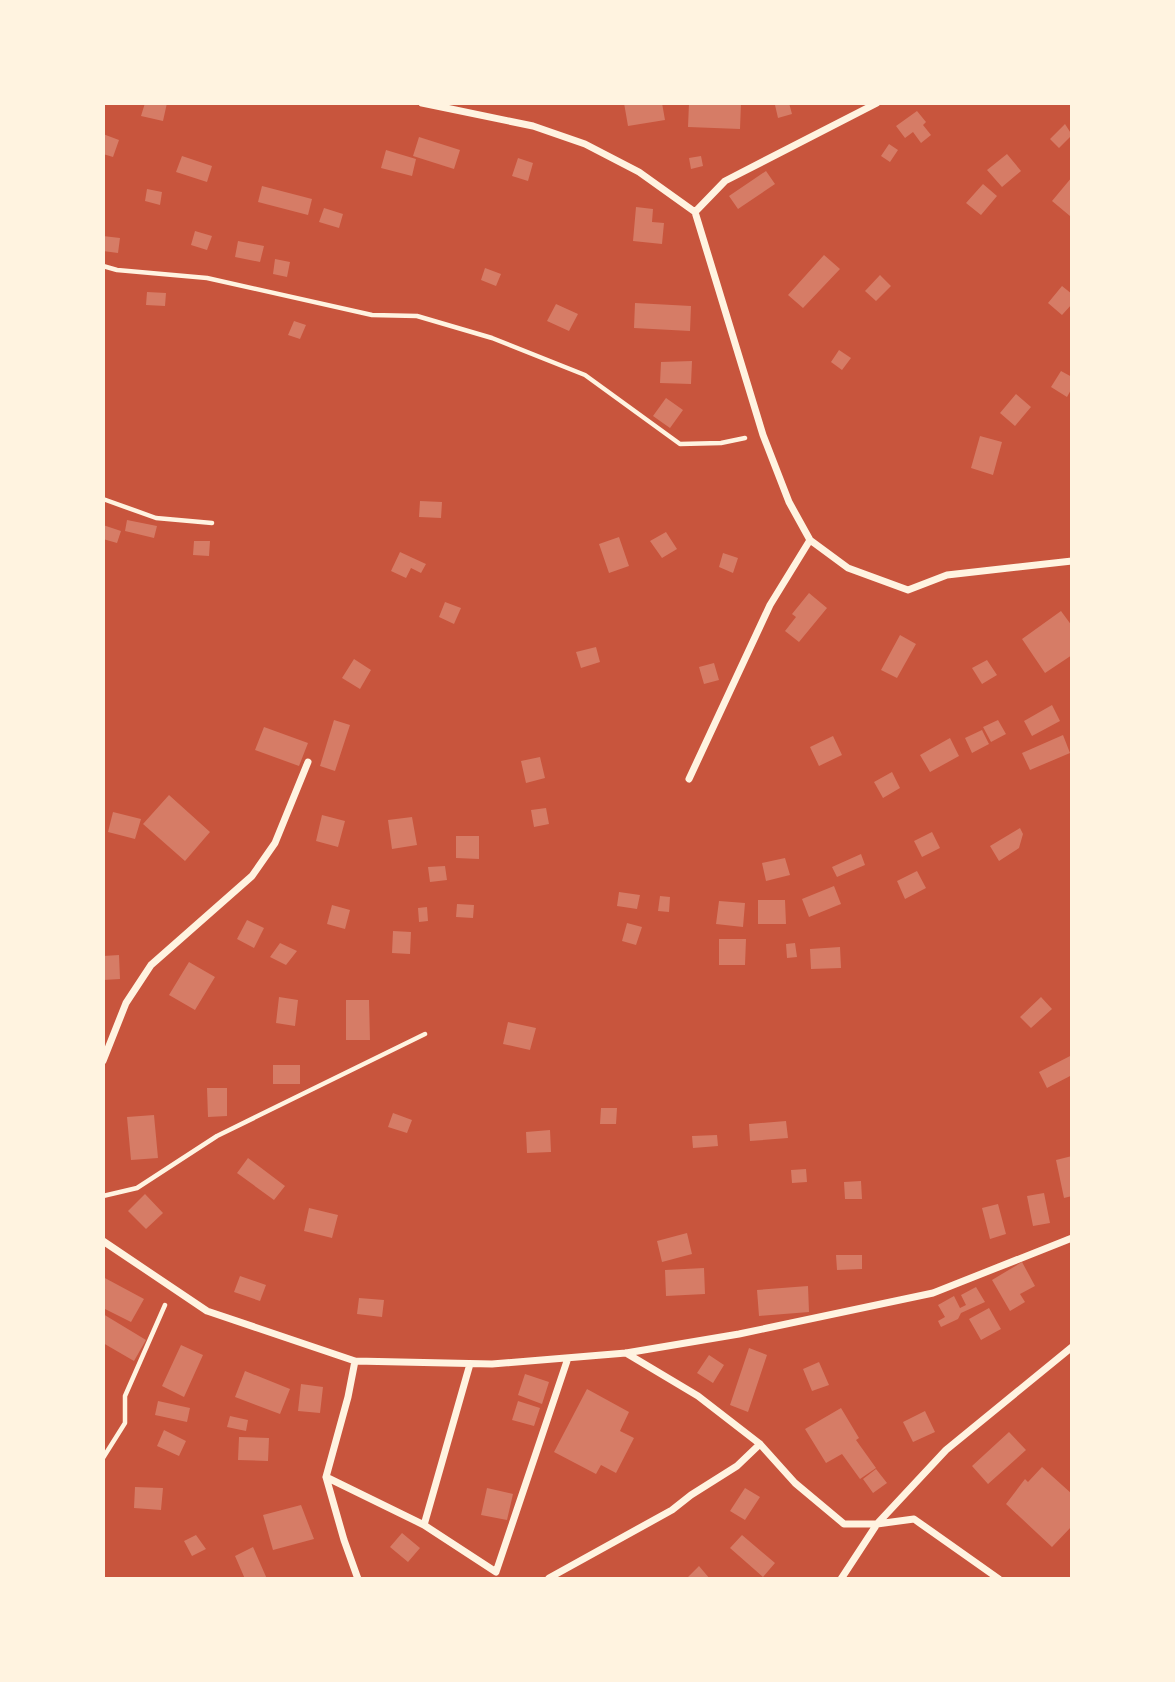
<svg xmlns="http://www.w3.org/2000/svg" width="1175" height="1682" viewBox="0 0 1175 1682" font-family="'Nunito Sans',sans-serif">
<style>
.building{fill:#d67c66}
.lines{fill:none;stroke-linecap:round;stroke-linejoin:round}
.path{stroke:#fff3e0;stroke-width:4.5}
.minor{stroke:#fff3e0;stroke-width:7}
</style>
<rect width="100%" height="100%" fill="#c8553d"/>
<path class="building" d="M145 103H167L163 121 141 116Z
M624 103H662L665 120 628 126Z
M689 103H741L740 129 688 127Z
M781 103H789L792 114 778 118 775 105Z
M917 111 926 122 923 125 931 135 921 143 913 132 905 138 896 126Z
M1065 124 1072 135 1059 148 1050 139Z
M103 134 119 140 113 157 103 154Z
M419 137 460 150 454 169 413 156Z
M889 144 898 150 890 162 881 156Z
M386 150 416 159 412 176 381 168Z
M1007 154 1021 171 1002 187 987 170Z
M182 156 212 166 207 182 176 172Z
M701 156 703 166 691 169 689 158Z
M518 158 533 163 528 181 512 176Z
M766 171 775 184 738 209 729 196Z
M1072 177V215L1070 216 1052 201Z
M983 184 997 196 981 215 966 203Z
M262 186 312 199 308 215 258 202Z
M147 189 162 192 160 205 145 201Z
M636 207 653 209 652 222 664 223 662 244 633 241Z
M324 208 343 214 339 228 319 222Z
M195 231 212 236 207 250 191 245Z
M103 236 120 238 118 253 103 251Z
M238 241 264 246 260 262 235 257Z
M824 255 840 269 803 308 788 295Z
M275 259 290 262 287 277 273 274Z
M485 268 501 274 496 286 481 280Z
M880 275 891 286 876 301 865 291Z
M1062 286 1072 294V304L1062 315 1048 303Z
M147 292 166 293 165 306 146 305Z
M635 303 691 306 690 331 634 328Z
M556 304 578 314 569 331 547 321Z
M294 321 306 325 300 339 288 335Z
M839 350 851 358 842 370 831 362Z
M692 361 691 384 660 383 661 362Z
M1061 371 1072 377V388L1067 397 1051 387Z
M1016 394 1031 407 1015 426 1000 413Z
M666 398 683 410 670 428 653 416Z
M980 436 1002 442 993 475 971 468Z
M420 501 442 502 441 518 419 517Z
M127 520 157 526 154 538 125 531Z
M103 525 121 531 117 543 103 539Z
M666 532 677 549 662 558 650 541Z
M619 537 629 566 609 573 599 544Z
M194 541H210L209 556 193 555Z
M400 552 426 564 421 573 411 568 406 578 391 571Z
M723 553 738 558 733 573 719 567Z
M809 593 827 608 799 642 785 631 796 617 792 614Z
M445 602 461 608 454 624 439 617Z
M1061 611 1072 626V655L1045 673 1022 639Z
M900 635 916 644 897 678 881 670Z
M596 647 600 662 581 668 576 652Z
M354 659 371 670 360 689 342 678Z
M987 660 997 675 982 684 972 668Z
M714 663 719 680 704 684 699 667Z
M1052 705 1060 721 1032 736 1024 721Z
M334 720 350 725 335 771 320 766Z
M998 720 1006 734 991 742 983 727Z
M264 727 308 743 299 766 255 750Z
M982 730 989 744 972 753 965 738Z
M1063 735 1070 753 1030 770 1022 753Z
M833 736 842 755 819 766 810 747Z
M950 738 959 756 930 772 920 755Z
M540 757 545 778 526 783 521 761Z
M892 772 900 788 883 798 874 782Z
M169 795 210 832 185 861 143 824Z
M546 808 549 824 534 827 531 810Z
M113 812 141 819 135 839 108 832Z
M322 815 345 821 338 847 316 841Z
M412 817 417 845 392 849 388 820Z
M1020 828 1023 834 1019 848 999 861 990 846Z
M932 832 940 848 922 857 914 841Z
M456 836H479V859L456 858Z
M861 854 865 865 837 877 832 867Z
M785 858 790 875 766 881 762 863Z
M445 866 447 880 430 882 428 867Z
M917 871 926 888 905 899 897 881Z
M834 886 841 904 809 917 802 899Z
M619 892 640 895 637 909 617 906Z
M660 896 670 897 669 912 658 911Z
M758 900H785L786 924H758Z
M719 901 745 903 743 927 716 924Z
M457 904 474 905 473 918 456 917Z
M332 905 350 910 345 929 327 924Z
M427 907 428 921 419 922 418 908Z
M247 920 264 928 254 948 237 939Z
M627 923 642 927 636 945 622 941Z
M393 931 411 932 410 954 392 953Z
M719 939H746L745 965H719Z
M280 943 297 951 286 965 270 957Z
M795 943 797 957 787 958 786 944Z
M840 947 841 968 811 969 810 949Z
M119 955 120 979 103 980V956Z
M189 962 215 977 195 1010 169 995Z
M279 997 298 1000 295 1026 276 1023Z
M1041 997 1052 1009 1031 1028 1020 1017Z
M346 1000H369L370 1040H346Z
M508 1022 536 1028 530 1050 503 1044Z
M1072 1055V1075L1047 1088 1039 1072Z
M273 1065H300V1084H273Z
M207 1088H227V1116L208 1117Z
M601 1108H617L616 1124H600Z
M393 1113 412 1120 407 1133 388 1127Z
M154 1115 158 1158 131 1160 127 1117Z
M786 1121 788 1138 750 1141 749 1124Z
M550 1130 551 1152 527 1153 526 1132Z
M717 1135 718 1146 693 1148 692 1136Z
M1072 1156V1196L1064 1198 1056 1160Z
M248 1158 285 1186 274 1200 237 1173Z
M806 1169 807 1182 792 1183 791 1170Z
M861 1181 862 1199H845L844 1182Z
M1044 1193 1050 1223 1033 1226 1027 1196Z
M145 1194 163 1213 146 1229 128 1211Z
M998 1204 1006 1234 990 1239 982 1208Z
M309 1208 338 1215 332 1238 304 1231Z
M687 1233 692 1254 662 1262 657 1241Z
M836 1255H862V1269L837 1270Z
M1022 1262 1035 1286 1020 1294 1025 1302 1010 1311 992 1280Z
M704 1268 705 1294 666 1296 665 1270Z
M240 1276 266 1285 260 1301 234 1292Z
M103 1277 144 1299 131 1322 103 1308Z
M808 1286 809 1312 759 1316 757 1290Z
M976 1287 985 1302 961 1313 958 1319 941 1327 938 1321 945 1317 938 1305 954 1296 960 1308 966 1305 961 1295Z
M359 1298 384 1300 382 1317 357 1314Z
M989 1308 1001 1329 981 1340 969 1319Z
M103 1314 146 1340 134 1361 103 1343Z
M181 1345 203 1355 184 1397 162 1386Z
M749 1348 767 1355 748 1412 730 1405Z
M709 1355 724 1365 713 1383 697 1373Z
M819 1362 829 1385 812 1391 803 1369Z
M245 1371 290 1389 280 1414 235 1397Z
M525 1374 549 1382 542 1404 518 1395Z
M301 1384 323 1387 320 1413 298 1411Z
M587 1389 629 1412 620 1431 634 1438 616 1473 601 1465 596 1474 554 1452Z
M158 1401 190 1408 187 1422 155 1415Z
M518 1401 540 1408 534 1426 512 1420Z
M841 1408 859 1438 856 1440 876 1468 860 1479 842 1454 826 1463 805 1429Z
M925 1411 935 1432 913 1442 903 1422Z
M230 1416 248 1420 246 1431 227 1427Z
M164 1430 186 1441 179 1456 157 1446Z
M1009 1432 1026 1450 988 1484 972 1466Z
M239 1437 269 1438 268 1461 238 1460Z
M1042 1467 1072 1494V1526L1052 1547 1006 1504 1025 1479 1028 1482Z
M876 1469 887 1483 873 1493 863 1479Z
M135 1487 163 1488 161 1510 134 1508Z
M487 1488 513 1494 507 1520 481 1515Z
M745 1488 760 1497 745 1520 730 1511Z
M301 1505 314 1539 273 1550 263 1515Z
M402 1533 420 1548 408 1562 390 1547Z
M196 1535 206 1549 192 1556 184 1541Z
M742 1535 775 1563 763 1577 730 1548Z
M253 1547 267 1579H245L235 1556Z
M699 1566 710 1579H686Z"/>
<g class="lines">
<path class="path" d="M103 266 117 270 207 278 372 315 417 316 492 338 585 375 680 444 721 443 745 438
M103 499 156 518 212 523
M103 1196 137 1188 217 1136 425 1034
M103 1458 125 1423V1396L165 1305"/>
<path class="minor" d="M422 103 533 126 585 144 639 172 695 212 763 435 789 502 810 540 848 568 908 590 947 575 1072 561
M695 212 725 181 877 103
M689 779 770 605 810 540
M103 1061 126 1003 151 965 252 876 275 843 308 762
M103 1241 207 1311 355 1361 492 1364 626 1353 739 1334 933 1293 1072 1238
M626 1353 698 1396 760 1444 795 1483 844 1524H877L914 1519 999 1579
M355 1361 348 1397 326 1477 344 1540 358 1579
M326 1477 424 1525 496 1572 568 1358
M424 1525 470 1364
M549 1578 672 1510 691 1495 737 1466 760 1444
M841 1579 877 1524 946 1450 1072 1347"/>
</g>
<rect width="1175" height="1682" fill="none" stroke="#fff3e0" stroke-width="210"/>
</svg>
